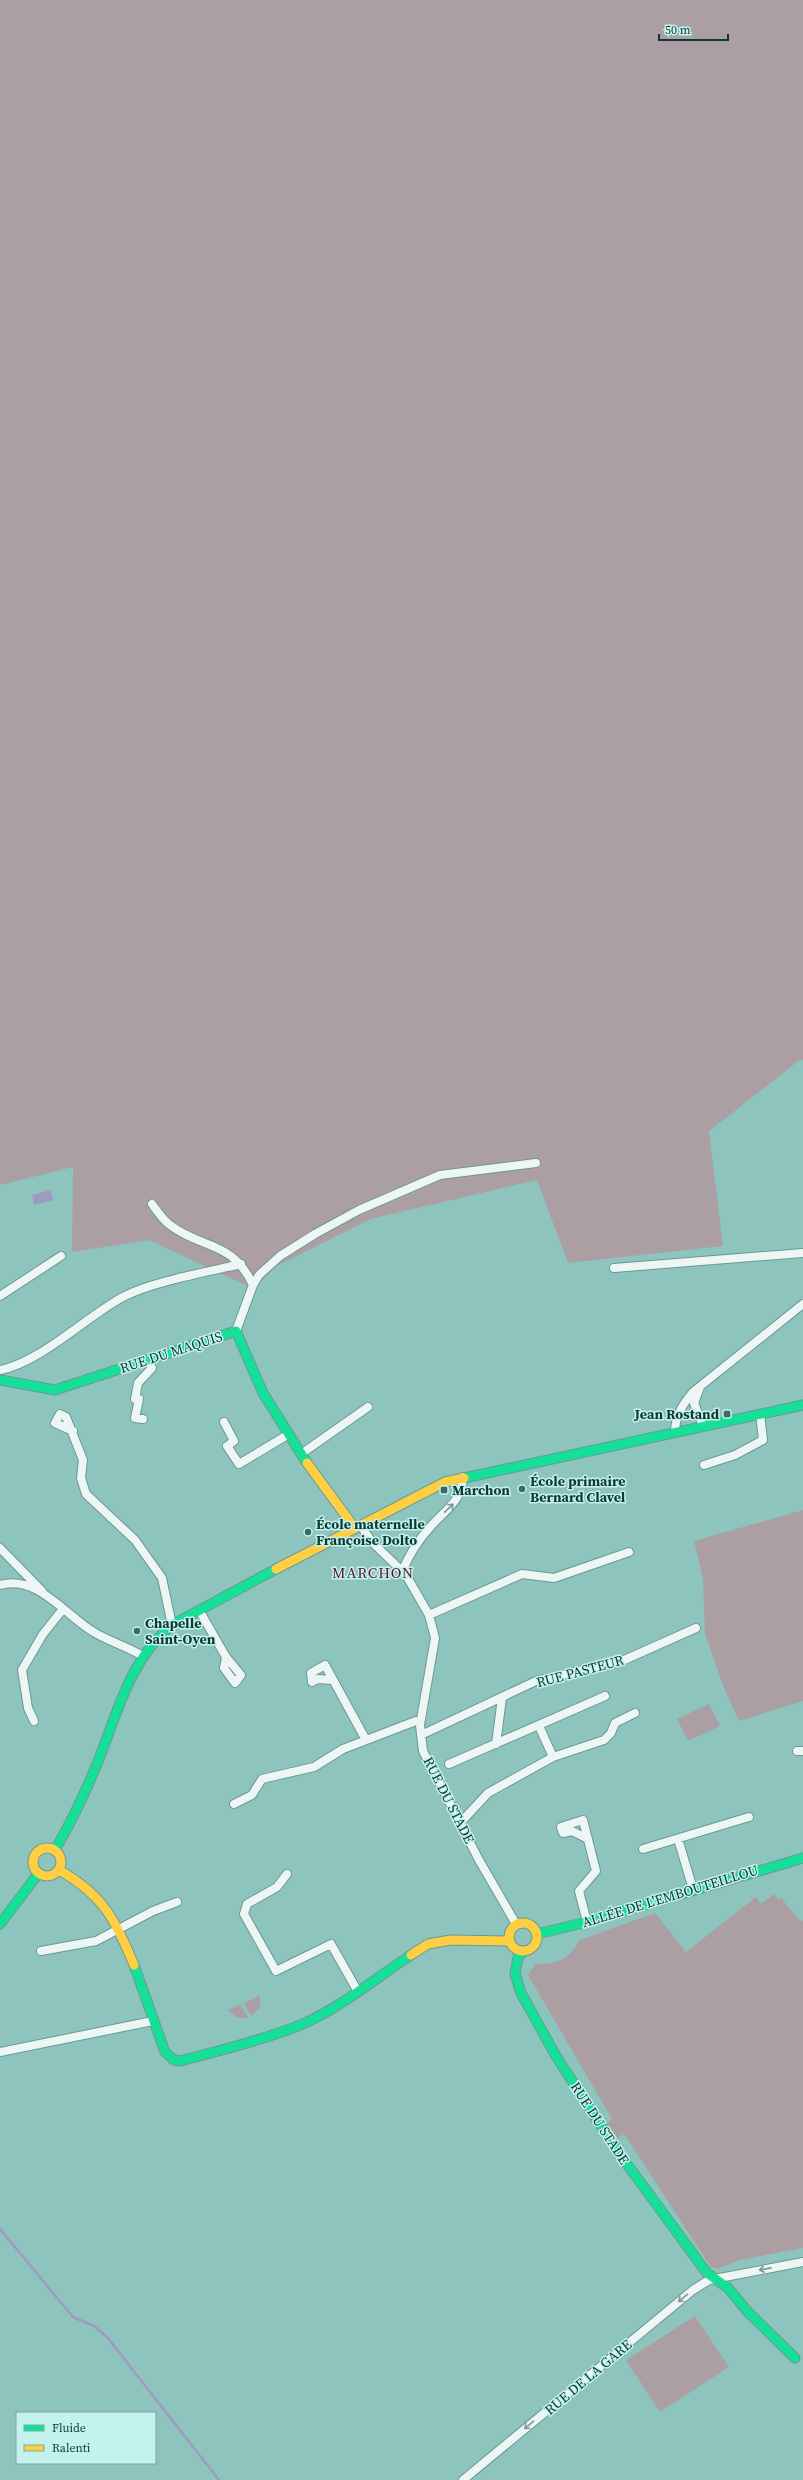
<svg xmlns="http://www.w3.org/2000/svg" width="803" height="2480" viewBox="0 0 803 2480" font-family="'Source Serif 4',serif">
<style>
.green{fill:#ab9fa4}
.water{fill:#9e9bc3}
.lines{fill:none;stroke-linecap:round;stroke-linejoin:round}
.stream{stroke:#9e9bc3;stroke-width:2.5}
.street-casing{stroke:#6a9994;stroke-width:10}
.fast-casing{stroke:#6a9994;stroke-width:11}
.slow-casing{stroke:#6a9994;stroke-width:11}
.street{stroke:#eef6f5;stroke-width:8}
.fast{stroke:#16e098;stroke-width:9}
.slow{stroke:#ffcf43;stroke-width:9}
.oneway{stroke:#7d9895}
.poi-dot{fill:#396a65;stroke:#c4f2ec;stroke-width:1.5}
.labels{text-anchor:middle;stroke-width:3;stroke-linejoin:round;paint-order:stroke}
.street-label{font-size:14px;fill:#0c3935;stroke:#c4f2ec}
.poi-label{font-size:14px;font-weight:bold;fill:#0c3935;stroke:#c4f2ec;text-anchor:start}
.neighbourhood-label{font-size:15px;letter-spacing:1px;fill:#571329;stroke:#c4f2ec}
</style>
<rect width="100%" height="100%" fill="#8dc4be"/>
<path class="green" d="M0 0H803V1060L801 1059 709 1131 723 1246 568 1263 537 1180 370 1219 275 1267 254 1289 149 1240 72 1252 73 1167 0 1185Z
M803 1510V1701L739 1721 724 1688 705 1634 703 1578 694 1541Z
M709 1704 720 1726 688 1741 677 1719Z
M774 1894 778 1900 781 1898 801 1922 803 1920V2248L740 2260 717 2269 711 2267 624 2134 618 2138 606 2124 612 2119 528 1975 535 1964C558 1965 569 1959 580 1940L655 1913 686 1952 756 1897 761 1904Z
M260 1995V2008L251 2016 244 2003Z
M240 2004 248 2018H237L228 2010Z
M695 2316 729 2367 660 2412 626 2360Z"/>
<path class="water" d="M51 1190 53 1200 34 1205 32 1195Z"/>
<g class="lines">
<path class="stream" d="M0 2229 73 2317 94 2326 107 2337 219 2480"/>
<defs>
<path id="street" d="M152 1204C157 1211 163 1220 170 1225 203 1250 232 1240 253 1285
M614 1268 803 1253
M0 1296 61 1256
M236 1331 253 1285 259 1275 280 1256 315 1234 359 1210 440 1175 536 1163
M0 1370C39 1363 85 1318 121 1298 150 1282 207 1272 241 1264
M700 1387 694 1403 703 1426
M143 1419 135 1418 139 1399H135L138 1383 152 1368 148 1360
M224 1422 234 1441 227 1446 239 1464 289 1434
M73 1431 55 1423 60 1414 66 1417 83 1460 81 1478 86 1494 135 1540 162 1578 172 1625
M675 1432C675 1416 683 1404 693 1392L803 1304
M301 1454 368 1407
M704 1465 735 1455 763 1440 760 1414
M360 1525 372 1542 406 1575 429 1615 435 1638 420 1725 423 1751 479 1860 516 1924
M0 1548 42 1591
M402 1572C409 1554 419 1539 432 1525 447 1509 462 1500 463 1477
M0 1585C39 1574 67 1618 97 1634 112 1642 127 1647 141 1655
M199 1610 226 1657 241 1675 235 1683 224 1668 226 1657
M429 1615 522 1574 554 1578 629 1552
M333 1680 317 1679 312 1682 311 1673 325 1665 366 1740
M34 1721 28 1708 22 1670 43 1634 63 1609
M539 1726 553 1757
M421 1735 536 1681 622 1661 696 1628
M496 1744 502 1698
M797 1751H803
M449 1764 605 1696
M234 1804 252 1795 262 1779 314 1767 343 1749 421 1719
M461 1822 488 1793 553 1757 604 1740 611 1733 615 1723 635 1713
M678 1839 693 1889
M643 1849 749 1817
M287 1874 277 1887 247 1904 244 1914 276 1971 331 1944 357 1990
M587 1922 579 1891 596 1871 583 1820 561 1827 563 1833 572 1831 588 1839
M41 1951 96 1941 153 1911 177 1902
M0 2052 153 2021
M463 2480 693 2290 709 2280 803 2262"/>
<path id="fast" d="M0 1380 55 1390 236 1331 263 1393 307 1463
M464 1478 803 1405
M55 1850C72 1821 86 1791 99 1759 118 1711 130 1659 172 1625L276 1569
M0 1924 38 1874
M537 1934 587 1922 803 1858
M523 1952 518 1957 515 1974 521 1993 556 2056 618 2152 707 2273 728 2288 747 2311 795 2358
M134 1965 165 2052 174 2060 180 2061C221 2050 263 2040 303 2024 341 2007 376 1978 411 1955"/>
<path id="slow" d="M307 1463 354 1527
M276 1569 445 1482 464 1478
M33 1862a14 14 0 1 1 28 0a14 14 0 1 1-28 0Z
M59 1870C103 1895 115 1919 134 1965
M509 1937a14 14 0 1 1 28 0a14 14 0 1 1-28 0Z
M411 1955 428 1944 451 1940 508 1941"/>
</defs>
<use href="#street" class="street-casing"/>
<use href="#fast" class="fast-casing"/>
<use href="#slow" class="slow-casing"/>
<use href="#street" class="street"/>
<use href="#fast" class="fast"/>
<use href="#slow" class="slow"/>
</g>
<defs><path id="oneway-shaft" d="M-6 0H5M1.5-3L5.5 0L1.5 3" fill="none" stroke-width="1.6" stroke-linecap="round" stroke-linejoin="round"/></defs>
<g class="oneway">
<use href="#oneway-shaft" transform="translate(449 1508) rotate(-44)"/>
<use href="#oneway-shaft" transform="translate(765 2269) rotate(169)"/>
<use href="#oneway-shaft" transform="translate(683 2298) rotate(140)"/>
<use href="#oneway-shaft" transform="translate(529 2425) rotate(140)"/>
</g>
<g class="poi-dot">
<rect x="723" y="1410" width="8" height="8" rx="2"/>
<circle cx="522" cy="1489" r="4"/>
<rect x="440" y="1486" width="8" height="8" rx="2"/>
<circle cx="308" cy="1532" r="4"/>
<circle cx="137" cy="1631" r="4"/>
</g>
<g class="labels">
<g class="street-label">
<text transform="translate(171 1352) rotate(-18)" y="5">RUE DU MAQUIS</text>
<text transform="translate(580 1671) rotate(-15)" y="5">RUE PASTEUR</text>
<text transform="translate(449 1800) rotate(63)" y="5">RUE DU STADE</text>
<text transform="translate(670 1896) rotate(-17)" y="5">ALLÉE DE L'EMBOUTEILLOU</text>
<text transform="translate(600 2123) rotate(57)" y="5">RUE DU STADE</text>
<text transform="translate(588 2377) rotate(-40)" y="5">RUE DE LA GARE</text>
</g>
<g class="poi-label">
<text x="719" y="1419" text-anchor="end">Jean Rostand</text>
<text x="530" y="1486">École primaire<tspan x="530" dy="16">Bernard Clavel</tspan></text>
<text x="452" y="1495">Marchon</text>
<text x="316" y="1529">École maternelle<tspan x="316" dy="16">Françoise Dolto</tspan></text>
<text x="145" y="1628">Chapelle<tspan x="145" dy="16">Saint-Oyen</tspan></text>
</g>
<g class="neighbourhood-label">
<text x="373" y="1578">MARCHON</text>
</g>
</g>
<rect x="16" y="2412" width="140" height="52" fill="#c4f2ec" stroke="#7aa8a3"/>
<rect x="24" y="2425" width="20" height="6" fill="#16e098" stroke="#7aa8a3"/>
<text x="52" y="2432" font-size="12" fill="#0c3935">Fluide</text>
<rect x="24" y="2445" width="20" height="6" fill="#ffcf43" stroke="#7aa8a3"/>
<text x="52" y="2452" font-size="12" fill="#0c3935">Ralenti</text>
<path d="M659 34v6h69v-6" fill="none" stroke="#0c3935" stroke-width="2"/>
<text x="665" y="34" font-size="12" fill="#0c3935" stroke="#c4f2ec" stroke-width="3" paint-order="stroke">50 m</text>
</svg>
